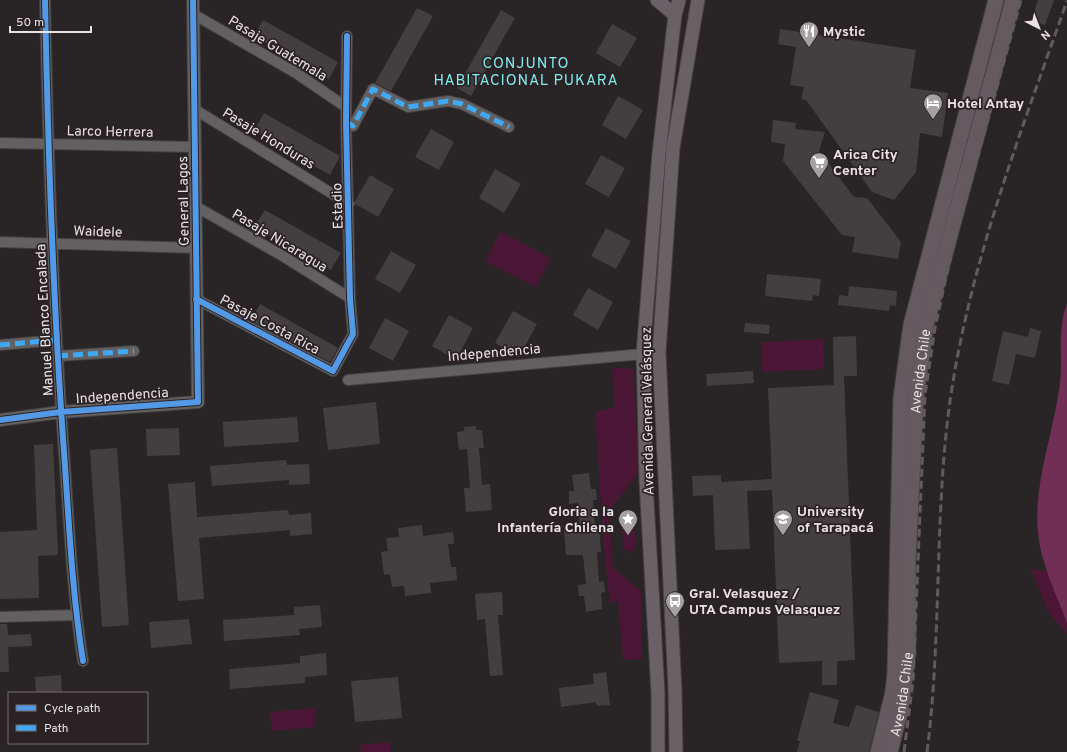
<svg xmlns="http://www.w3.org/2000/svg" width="1067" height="752" viewBox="0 0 1067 752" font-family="Overpass,sans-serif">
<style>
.green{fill:#4c1736}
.water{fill:#722f55}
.building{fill:#433f41}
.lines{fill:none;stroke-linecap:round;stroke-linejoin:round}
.minor-casing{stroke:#444142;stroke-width:12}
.tertiary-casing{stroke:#444142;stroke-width:14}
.secondary-casing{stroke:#444142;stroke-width:15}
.primary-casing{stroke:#444142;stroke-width:17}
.minor{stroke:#636061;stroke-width:10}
.tertiary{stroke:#636061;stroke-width:12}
.secondary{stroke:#696165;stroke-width:13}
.primary{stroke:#645a5f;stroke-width:15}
.rail{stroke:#605c5d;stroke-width:3;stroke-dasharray:8 4;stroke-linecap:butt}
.quiet{stroke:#3fa9f5;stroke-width:5;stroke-dasharray:10 5;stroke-linecap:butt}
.cycleway-casing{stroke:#2b2226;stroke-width:8}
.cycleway{stroke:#5399e6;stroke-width:6}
.labels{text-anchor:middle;stroke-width:3.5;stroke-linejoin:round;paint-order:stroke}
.poi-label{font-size:14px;font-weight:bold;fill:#e9e3e6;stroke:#2b2226;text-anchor:start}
.street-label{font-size:14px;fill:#e9e3e6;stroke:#2b2226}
.neighbourhood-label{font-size:15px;letter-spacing:1px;fill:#7fecee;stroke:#2b2226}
</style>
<rect width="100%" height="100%" fill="#292426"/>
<path class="green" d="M500 232 551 258 536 287 485 261Z
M823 339 824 369 762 372 761 342Z
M612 368 633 369 639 472 609 511 613 568 641 591 642 659 623 660 618 600 610 603 604 548 595 412 615 407Z
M631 524C637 533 639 545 631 553L624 549 622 530Z
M1067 566V634L1049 613 1031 569 1051 572Z
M315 708 316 727 272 731 270 712Z
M390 742 391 752H361L360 745Z"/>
<path class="water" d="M1067 304V623C1057 595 1041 564 1038 533 1033 483 1054 433 1060 383 1063 357 1057 330 1067 304Z"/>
<path class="building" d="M1038 0H1054L1045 25 1031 20Z
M417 8 433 16 391 91 375 83Z
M501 10 515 18 471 96 457 88Z
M263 20 338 62 329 79 254 36Z
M612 24 637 38 620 67 596 53Z
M780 29 916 50 910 88 948 93 942 137 920 133 916 172 894 200 872 192 806 100 801 99 804 87 790 85 796 47 778 44Z
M618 96 643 110 626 139 602 125Z
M264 113 340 156 330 175 254 131Z
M773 120 796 123 795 129 825 132 819 151 854 197 867 198 901 242 898 259 852 252 855 237 842 235 783 161 785 144 771 142Z
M431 129 454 142 439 170 415 157Z
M601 155 625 168 609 197 585 184Z
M495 169 521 184 504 213 479 198Z
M370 175 394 189 378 217 355 204V201Z
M265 210 341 253 331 270 254 227Z
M606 228 631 241 616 269 591 256Z
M391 251 416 265 400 293 375 279Z
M767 274 821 279 819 296 813 295 812 301 765 296Z
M849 286 897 291 896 306 890 305 889 311 838 305 839 295 848 296Z
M588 288 613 302 598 330 573 315Z
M260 304 338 348 330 362 251 321Z
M513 311 537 324 519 357 495 343Z
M449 315 473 328 456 360 432 346Z
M385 318 409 331 393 361 369 348Z
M745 323 770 325 769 334 744 332Z
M1030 328 1041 331 1035 358 1016 354 1009 385 992 381 1003 331 1028 337Z
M856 336 857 376H844L855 660 837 661V685H822V661L779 663 772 490 747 491 750 549 715 550 713 495 693 496 692 476 721 475V482L772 479 768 388 834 385 833 337Z
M753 371 754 383 707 386 706 374Z
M376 402 380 444 328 450 323 408Z
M297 417 299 442 224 447 223 422Z
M476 426V430H482L484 448H479L482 485 490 484 492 510 466 512 464 488H470L467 449 459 450 457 432 464 431V427Z
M179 428 180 455 147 456 146 429Z
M53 444 58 555 38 556 39 598 0 599V532L37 530 34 445Z
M117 448 129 625 102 627 90 450Z
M286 460 287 465 309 464 310 484 289 485V480L212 486 210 466Z
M589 473 591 489H596L597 500H593L595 525H599L601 552H597L599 582 604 581 605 592 601 593 602 609 586 612 584 596H579L578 585 586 584 583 555H566L564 530 579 528 578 503 569 504V491H574L572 475Z
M195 482 197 517 288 510 289 515 311 513 312 534 290 536V530L199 538 204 599 178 601 168 484Z
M422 525 423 536 453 532 454 544H448L451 567H456L457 580 430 583 431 593 405 596 404 586 392 587 390 574 384 575 381 552 388 551 386 538 399 537 398 528Z
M502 592 503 615H498L503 675 490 676 485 619 477 620 475 594Z
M320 605 322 627 299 629 300 635 224 641 223 620 294 615V607Z
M189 619 192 644 151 648 149 622Z
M0 624H7L8 635 31 634 32 646 8 647 9 672H0Z
M326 653 327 675 305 677V683L230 689 229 669 300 663V656Z
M606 672 610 705 597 706 596 702 561 707 559 688 594 684 593 674Z
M61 675 62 693H36L35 677Z
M398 677 402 718 355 722 351 681Z
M810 692 839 700 833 723 849 727 856 705 879 712 869 752H797L800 741H797Z"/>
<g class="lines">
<defs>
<path id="minor" d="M45 0C48 151 53 302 64 452 69 522 72 592 83 661
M193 14 296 73 346 107
M194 109 349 204
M346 122 353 126 373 89 408 107 448 101 462 104 509 127
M0 143 195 147
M195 206 281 255 350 298
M0 242 196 248
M196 299 333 371 353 334 350 298 346 122 347 36
M0 345 57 340
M58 356 134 351
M348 380 643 354
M0 617 75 615"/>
<path id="tertiary" d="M0 420 61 412 198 402 193 0"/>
<path id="secondary" d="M657 0 675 15
M658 752V693L646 482 643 354 659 153 675 15 679 0
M676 752 675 691 659 352 673 148 698 0"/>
<g id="primary">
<path d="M878 752 893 692 895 672 901 398 911 325 996 0"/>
<path id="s1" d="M890 752 900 713 908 653V561L916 397 926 325 1013 0"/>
</g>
</defs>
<use href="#minor" class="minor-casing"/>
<use href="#tertiary" class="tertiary-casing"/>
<use href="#secondary" class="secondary-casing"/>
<use href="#primary" class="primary-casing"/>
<use href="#minor" class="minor"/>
<use href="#tertiary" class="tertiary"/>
<use href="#secondary" class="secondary"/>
<use href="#primary" class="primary"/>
<path class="rail" d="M904 752 913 681 925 395 935 328 953 246 1021 0
M927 752C942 636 934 517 950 401 970 262 1021 132 1067 1"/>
<path class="quiet" d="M346 122 353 126 373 89 408 107 448 101 462 104 509 127
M0 345 57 340
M58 356 134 351"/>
<defs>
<path id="cycleway" d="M45 0C48 151 53 302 64 452 69 522 72 592 83 661
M196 299 333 371 353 334 350 298 346 122 347 36
M0 420 61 412 198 402 193 0"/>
</defs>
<use href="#cycleway" class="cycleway-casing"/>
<use href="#cycleway" class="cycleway"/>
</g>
<defs>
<symbol id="restaurant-pin" viewBox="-11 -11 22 30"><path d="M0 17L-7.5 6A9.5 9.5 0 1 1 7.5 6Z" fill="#a6a0a3" stroke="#2b2226"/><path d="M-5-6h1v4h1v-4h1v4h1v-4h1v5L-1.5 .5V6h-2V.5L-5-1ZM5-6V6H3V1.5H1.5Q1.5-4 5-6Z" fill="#fff"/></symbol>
<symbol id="hotel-pin" viewBox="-11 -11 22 30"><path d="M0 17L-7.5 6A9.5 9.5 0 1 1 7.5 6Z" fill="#a6a0a3" stroke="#2b2226"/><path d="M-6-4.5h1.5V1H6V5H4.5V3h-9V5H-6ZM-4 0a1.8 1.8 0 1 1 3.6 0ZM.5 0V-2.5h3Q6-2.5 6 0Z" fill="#fff"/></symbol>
<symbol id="supermarket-pin" viewBox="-11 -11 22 30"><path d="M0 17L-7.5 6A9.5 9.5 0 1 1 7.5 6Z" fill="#a6a0a3" stroke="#2b2226"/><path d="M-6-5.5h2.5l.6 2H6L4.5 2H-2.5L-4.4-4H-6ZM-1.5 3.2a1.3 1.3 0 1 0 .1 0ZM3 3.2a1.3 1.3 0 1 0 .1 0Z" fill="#fff"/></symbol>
<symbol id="sight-pin" viewBox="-11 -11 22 30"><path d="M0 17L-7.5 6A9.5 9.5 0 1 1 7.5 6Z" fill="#a6a0a3" stroke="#2b2226"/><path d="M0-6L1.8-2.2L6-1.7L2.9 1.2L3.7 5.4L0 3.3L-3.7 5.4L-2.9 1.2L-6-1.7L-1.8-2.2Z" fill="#fff"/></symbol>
<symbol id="university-pin" viewBox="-11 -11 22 30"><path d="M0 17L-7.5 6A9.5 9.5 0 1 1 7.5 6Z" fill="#a6a0a3" stroke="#2b2226"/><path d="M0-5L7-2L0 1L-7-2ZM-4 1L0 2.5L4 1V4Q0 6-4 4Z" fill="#fff"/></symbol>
<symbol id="bus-pin" viewBox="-11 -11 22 30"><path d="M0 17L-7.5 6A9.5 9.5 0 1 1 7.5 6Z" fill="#a6a0a3" stroke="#2b2226"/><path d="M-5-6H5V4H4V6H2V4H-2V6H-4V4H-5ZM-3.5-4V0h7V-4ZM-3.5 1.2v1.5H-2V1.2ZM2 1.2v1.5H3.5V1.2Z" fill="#fff"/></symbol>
</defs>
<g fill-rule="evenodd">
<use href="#restaurant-pin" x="798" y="20" width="22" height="30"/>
<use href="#hotel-pin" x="922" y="92" width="22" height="30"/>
<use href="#supermarket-pin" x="808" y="151" width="22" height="30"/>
<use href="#sight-pin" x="617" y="508" width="22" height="30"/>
<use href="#university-pin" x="772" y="508" width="22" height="30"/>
<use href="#bus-pin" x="664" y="590" width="22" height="30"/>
</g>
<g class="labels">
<g class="poi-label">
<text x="823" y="36">Mystic</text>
<text x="947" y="108">Hotel Antay</text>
<text x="833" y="159">Arica City<tspan x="833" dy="16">Center</tspan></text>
<text x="614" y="516" text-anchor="end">Gloria a la<tspan x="614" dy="16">Infantería Chilena</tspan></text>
<text x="797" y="516">University<tspan x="797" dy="16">of Tarapacá</tspan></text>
<text x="689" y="598">Gral. Velasquez /<tspan x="689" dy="16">UTA Campus Velasquez</tspan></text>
</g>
<g class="street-label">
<text transform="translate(278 48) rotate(31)" y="5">Pasaje Guatemala</text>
<text transform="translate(110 131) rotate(1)" y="5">Larco Herrera</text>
<text transform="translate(269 138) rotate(31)" y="5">Pasaje Honduras</text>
<text transform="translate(183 201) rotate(-91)" y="5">General Lagos</text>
<text transform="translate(337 206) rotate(-92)" y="5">Estadio</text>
<text transform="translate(98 231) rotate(2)" y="5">Waidele</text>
<text transform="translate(280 240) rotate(31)" y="5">Pasaje Nicaragua</text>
<text transform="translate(44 320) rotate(-93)" y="5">Manuel Blanco Encalada</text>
<text transform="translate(270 324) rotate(28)" y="5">Pasaje Costa Rica</text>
<text transform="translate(494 352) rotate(-5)" y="5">Independencia</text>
<text dy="5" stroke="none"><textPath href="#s1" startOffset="383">Avenida Chile</textPath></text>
<text transform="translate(122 395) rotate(-4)" y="5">Independencia</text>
<text transform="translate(647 411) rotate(-91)" y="5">Avenida General Velásquez</text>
<text dy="5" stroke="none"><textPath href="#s1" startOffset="59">Avenida Chile</textPath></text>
</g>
<g class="neighbourhood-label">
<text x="526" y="68">CONJUNTO<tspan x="526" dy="17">HABITACIONAL PUKARA</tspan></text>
</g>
</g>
<rect x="8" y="692" width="140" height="52" fill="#2b2226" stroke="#776f73"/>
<rect x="16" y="705" width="20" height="6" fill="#5399e6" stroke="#776f73"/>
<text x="44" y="712" font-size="12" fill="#e9e3e6">Cycle path</text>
<rect x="16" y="725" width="20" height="6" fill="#3fa9f5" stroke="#776f73"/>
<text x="44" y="732" font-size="12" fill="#e9e3e6">Path</text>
<g transform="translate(1039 28) rotate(138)" stroke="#2b2226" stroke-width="3" paint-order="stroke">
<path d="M0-3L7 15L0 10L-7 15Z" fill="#e9e3e6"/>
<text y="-6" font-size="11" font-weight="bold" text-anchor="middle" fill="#e9e3e6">N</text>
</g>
<path d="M10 26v6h81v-6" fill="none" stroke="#e9e3e6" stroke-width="2"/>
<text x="16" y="26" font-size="12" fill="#e9e3e6" stroke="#2b2226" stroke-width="3" paint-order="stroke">50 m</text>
</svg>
